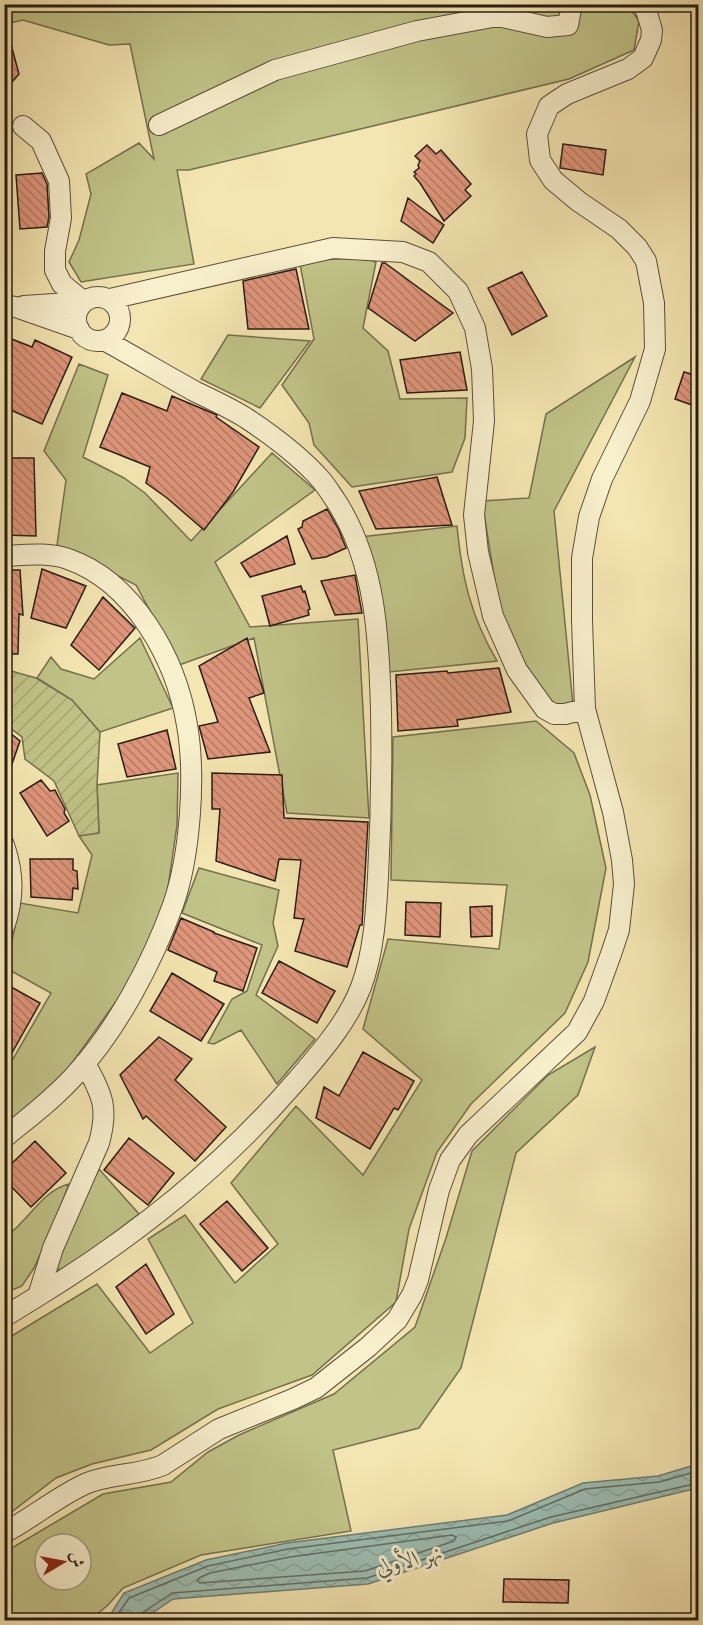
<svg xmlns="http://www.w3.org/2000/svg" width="703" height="1625" viewBox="0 0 703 1625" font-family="'Sorts Mill Goudy',Amiri,serif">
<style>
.grass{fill:#c1c388;stroke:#74704e;stroke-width:1.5;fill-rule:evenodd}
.garden{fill:url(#garden-furrows);stroke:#74704e;stroke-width:1.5}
.water{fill:url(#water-waves);stroke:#6e7d73;stroke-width:1.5}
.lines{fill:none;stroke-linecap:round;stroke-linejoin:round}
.shore{stroke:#626d64;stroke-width:1.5}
.building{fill:url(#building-back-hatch);stroke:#281c14;stroke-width:1.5}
.minor-casing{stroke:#5b4e3c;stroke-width:22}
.minor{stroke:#f8efcd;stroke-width:20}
.labels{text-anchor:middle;stroke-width:6;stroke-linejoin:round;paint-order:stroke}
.water-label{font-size:22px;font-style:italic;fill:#51554c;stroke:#f8efcd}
</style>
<defs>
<pattern id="garden-furrows" width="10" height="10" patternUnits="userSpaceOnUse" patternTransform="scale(1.5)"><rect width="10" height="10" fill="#c1c388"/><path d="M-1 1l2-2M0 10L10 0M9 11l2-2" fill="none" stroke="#a6a774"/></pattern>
<pattern id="water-waves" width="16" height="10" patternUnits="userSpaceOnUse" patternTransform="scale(1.5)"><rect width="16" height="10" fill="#9dbeb3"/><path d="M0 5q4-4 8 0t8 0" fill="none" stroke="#87a399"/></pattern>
<pattern id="building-back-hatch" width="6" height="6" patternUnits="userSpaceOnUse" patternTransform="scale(1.5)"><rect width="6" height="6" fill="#e0967c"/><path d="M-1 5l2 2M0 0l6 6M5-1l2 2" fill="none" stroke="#b67a64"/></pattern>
</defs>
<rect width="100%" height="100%" fill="#f4e6b2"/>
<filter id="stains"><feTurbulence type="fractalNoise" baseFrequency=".00333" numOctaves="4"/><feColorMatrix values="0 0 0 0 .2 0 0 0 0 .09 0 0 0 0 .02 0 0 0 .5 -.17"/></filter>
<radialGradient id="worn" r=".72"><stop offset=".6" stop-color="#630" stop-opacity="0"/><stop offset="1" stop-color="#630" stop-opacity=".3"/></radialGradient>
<path class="grass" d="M627 4 639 21 634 50 569 79 189 170H177L194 264 81 282 69 262 79 240 91 194 86 174 139 143 154 159 130 44 109 45 23 20 5 24 4 5Z
M362 258 376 262 363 328 388 351 400 399 467 398 465 438 452 472 352 487 314 445 309 423 282 385 314 339 300 264 315 260Z
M228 335 310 341 260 408 201 379Z
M635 357 554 511 573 705 561 707 551 703 526 667 500 613 482 501 529 498 546 414Z
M79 364 108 375 83 457 124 478 145 493 191 541 272 453 315 490 215 562 250 627 358 619 369 818 287 813 254 638 179 665 136 585 57 545 66 480 44 451Z
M457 526C462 577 470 615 497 661L389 672 360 537Z
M140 638 173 708 100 732 72 700 37 678 51 657 61 669 94 679Z
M536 721 574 753 590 795 606 868 588 962 565 1013 471 1104 437 1152 409 1229 396 1302 312 1375 218 1409 151 1450 92 1464 56 1478 5 1517V1340L97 1284 150 1353 193 1323 148 1239 185 1215 235 1283 278 1244 231 1183 296 1106 363 1175 422 1080 363 1029 388 939 499 949 507 885 391 880 393 737Z
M178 773 177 825 166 901 130 982 62 1077 5 1131V1055L13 1059 51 993 6 968 20 903 78 913 92 855 79 836 99 832 97 785Z
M199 868 279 890 273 923 278 946 256 995 315 1039 277 1084 241 1030 214 1044 208 1043 232 999 247 991 262 945 182 913Z
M595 1047 578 1095 516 1153 461 1368 419 1428 333 1450 351 1531 201 1555 123 1588 108 1605 90 1620H5V1552L103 1494 171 1482 208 1452 239 1435 334 1394 415 1327 446 1238 472 1151 548 1075ZM45 1544H81V1580H45Z
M99 1169 139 1214 73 1264 61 1270 56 1268 86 1193Z
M69 1184 52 1228 34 1268 22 1286 5 1293 4 1236C10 1233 16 1229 20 1224 35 1209 48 1189 69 1184Z"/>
<path class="garden" d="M4 669 36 678 72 700 100 732 97 785 99 833 79 836 54 781 25 759 22 737 5 724Z"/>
<path class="water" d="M698 1464V1488L553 1523 368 1584 173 1599 142 1620H107L124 1593 206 1560 287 1543 507 1515 583 1483 658 1476Z"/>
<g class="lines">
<path class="shore" d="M452 1535 456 1537 454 1541 365 1571 200 1583 197 1581 199 1578 210 1573 290 1557Z
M114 1620 129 1598 208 1566 288 1549 508 1521 585 1489 659 1482 698 1471
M139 1620 142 1613 172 1593 367 1578 551 1517 698 1483"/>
</g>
<path class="building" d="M4 33H8L19 74 4 91Z
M563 144 606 150 603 175 560 168Z
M427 145 436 154 441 150 471 184 465 190 471 196 444 221 420 183 414 176 416 174 414 172 419 168 418 165 420 161 415 156Z
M42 173 47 184 49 217 47 227 20 229 16 175Z
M408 198 444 225 433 243 401 221Z
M382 263H385L453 313 415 341 368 308Z
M296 269 309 329H248L243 281Z
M522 272 547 316 512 335 488 288Z
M4 336 32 347 35 340 72 357 42 424 4 407Z
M460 352 467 390 407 393 400 360Z
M684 372 699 376V386L692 405 675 399Z
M122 393 167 411 172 396 217 415 216 417 259 447 233 492 204 530 167 498 146 483 150 467 100 447Z
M4 458H34L36 536 4 535Z
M437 477 452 525 376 529 359 491Z
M327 509 339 530 346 548 326 557 312 559 298 529 302 527 303 521Z
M287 536 295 564 250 577 241 563Z
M42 569 86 586 66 628 31 618Z
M4 570H20L23 615 19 614 18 654H4Z
M355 575 362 613 335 615 321 581Z
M301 586 303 592 305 591 310 609 308 610 309 615 270 626 262 596Z
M103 597 135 628 99 670 71 645Z
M247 638 264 693 249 698 270 752 208 759 199 726 218 722 199 666Z
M499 668 511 712 457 720 458 726 398 731 396 675 447 671 448 673Z
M4 728 20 741 6 781 4 780Z
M167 730 176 769 127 777 118 744Z
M212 773 282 775 284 818 368 822 362 925H360L347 967 295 951 304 919 294 918 301 860 279 859 275 881 216 861 220 809H212Z
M41 780 50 791 55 790 65 809 64 813 69 821 47 836 20 793Z
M30 859H73V870L77 871 78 889 73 888 72 900 31 897Z
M406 902 441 903 440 937 405 935Z
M492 906V936L471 937 470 907Z
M181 918 214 932V933L257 948 243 991 214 981 217 972 168 950Z
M279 961 335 991 317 1023 262 993Z
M172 973 224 1004 201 1041 150 1011Z
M4 983 40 1003 4 1067Z
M159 1037 192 1059 175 1080 226 1127 195 1161 146 1116 143 1119 120 1075Z
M363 1052 414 1081 398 1110 394 1108 370 1149 316 1118 324 1087 339 1096Z
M129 1138 174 1173 148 1205 104 1170Z
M35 1141 66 1173 31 1207 4 1179V1171Z
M227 1201 268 1248 242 1271 200 1224Z
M146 1264 174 1314 146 1334 116 1287Z
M504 1579 569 1580 568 1603 503 1602Z"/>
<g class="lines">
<defs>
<path id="minor" d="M159 125 275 70 417 31 498 16 547 27 568 25 572 4
M23 126 41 141 59 181 61 218 55 251V270L62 284 84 302
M76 319a22 22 0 1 1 44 0a22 22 0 1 1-44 0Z
M110 299 333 248 403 252 429 262 458 291 475 328 482 369 484 421 474 515 478 552 493 616 517 670 545 709 554 714H565L585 709
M4 305 16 307 79 329
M24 306 84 302
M4 556C25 555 48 552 68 559 134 582 176 659 187 725 196 777 190 856 173 905 152 963 117 1029 76 1074 55 1098 28 1118 4 1138
M4 845C14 874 14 899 4 927
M85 1063C102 1095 109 1107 99 1143L53 1248 38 1296C137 1235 222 1167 298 1079 322 1051 348 1021 361 987 374 952 376 914 378 877 381 821 382 766 381 710 379 638 376 563 336 501 331 494 327 487 322 481 303 459 270 434 246 418 230 408 213 400 196 392 165 375 135 357 104 340
M4 1317 38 1296
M4 1533C32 1518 57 1497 85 1484 110 1473 138 1476 163 1465L219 1429 293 1399 316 1388 368 1347 397 1320 412 1295 418 1280 439 1190 450 1160 468 1135 577 1032 594 1001 611 954 619 930 624 884 622 860 613 812 585 709 582 620V558L589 517 602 479 640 401 655 349 654 303 646 261 637 247 619 229 578 201 553 180 540 160 537 134 549 106 567 94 628 69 643 58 651 40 652 30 647 13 643 4"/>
</defs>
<use href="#minor" class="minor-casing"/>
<use href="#minor" class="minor"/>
</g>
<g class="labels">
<g class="water-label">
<text transform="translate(409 1559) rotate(-14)" y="8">نهر الأولي</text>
</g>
</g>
<rect width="703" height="1625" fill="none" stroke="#f4e6b2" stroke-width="24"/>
<rect x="6" y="6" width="691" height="1613" fill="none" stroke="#281c14" stroke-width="3"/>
<rect x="12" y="12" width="679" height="1601" fill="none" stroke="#281c14" stroke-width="1.5"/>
<g transform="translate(63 1562) rotate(80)"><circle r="28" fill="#f8efcd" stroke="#a59b83" stroke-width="1.5"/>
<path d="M0-4.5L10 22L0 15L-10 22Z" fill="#8f2418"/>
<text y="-9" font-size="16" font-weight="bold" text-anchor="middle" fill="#281c14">ش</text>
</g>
<rect width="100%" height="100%" filter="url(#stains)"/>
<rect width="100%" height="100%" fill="url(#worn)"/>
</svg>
